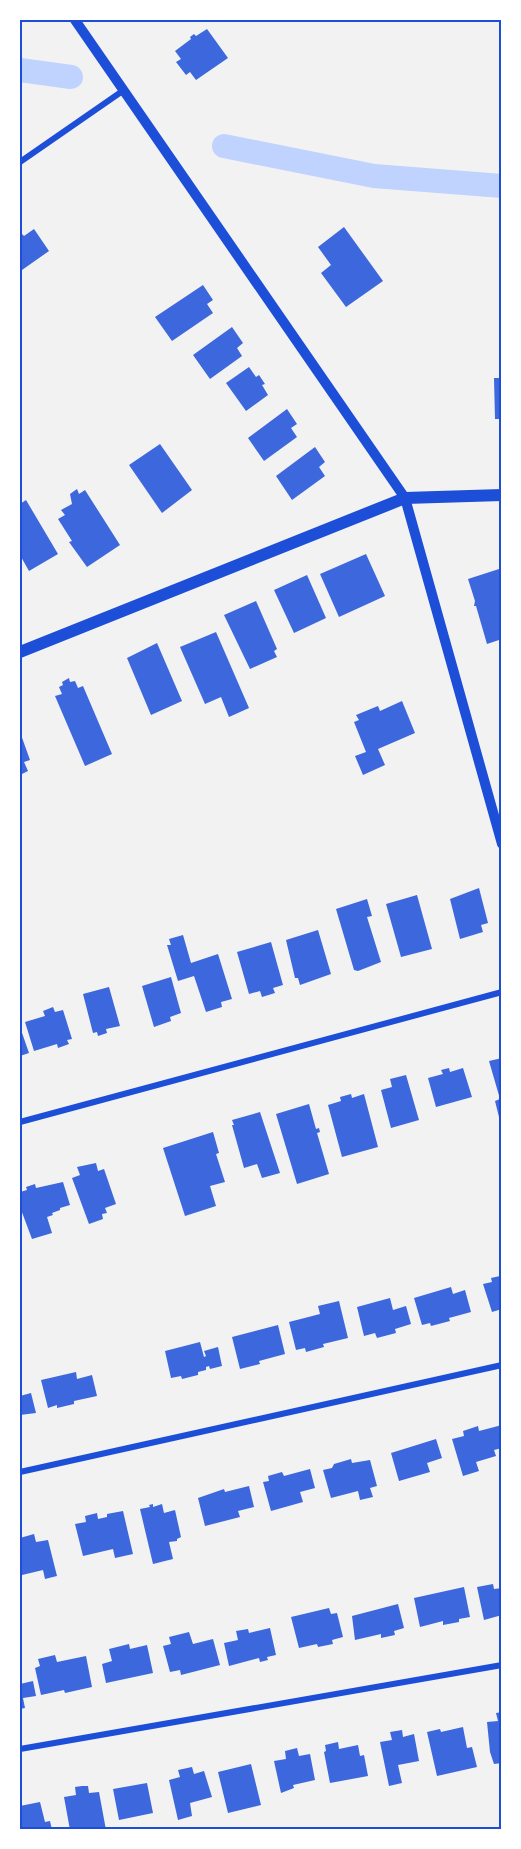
<svg xmlns="http://www.w3.org/2000/svg" width="521" height="1849" viewBox="0 0 521 1849" font-family="Poppins,sans-serif">
<style>
.lines{fill:none;stroke-linecap:round;stroke-linejoin:round}
.canal{stroke:#bfd3fe;stroke-width:24}
.building{fill:#3d67dc}
.minor{stroke:#1d4ed8;stroke-width:6}
.tertiary{stroke:#1d4ed8;stroke-width:10}
.secondary{stroke:#1d4ed8;stroke-width:12}
.neatline{fill:none;stroke:#1d4ed8;stroke-width:2}
</style>
<rect width="100%" height="100%" fill="#f2f2f2"/>
<g class="lines">
<path class="canal" d="M20 70 71 77
M224 146 374 176 502 186"/>
</g>
<path class="building" d="M207 29 228 58 196 80 190 72 186 75 176 62 181 59 175 51 191 39 190 37 194 34 196 36Z
M344 227 383 281 346 307 321 273 331 265 318 247Z
M34 229 49 251 22 270 20 267V236L22 234 24 236Z
M203 285 213 300 207 304 213 313 172 341 155 317Z
M232 327 243 343 237 348 242 356 210 379 193 355Z
M249 367 256 377 259 375 265 384 262 385 268 395 246 411 226 383Z
M494 378H502V419H495Z
M287 409 297 424 291 428 297 437 264 461 248 438Z
M160 444 192 490 162 513 129 465Z
M315 447 325 462 319 467 325 476 292 500 276 476Z
M77 489 79 494 85 490 120 545 87 567 69 542 72 541 58 519 65 515 61 510 72 504 70 494Z
M26 500 58 554 29 571 20 555V504Z
M366 554 385 596 339 617 320 574Z
M499 569 502 576V639L487 644 476 606H474L475 601 468 579Z
M307 575 326 618 294 633 274 590Z
M256 601 277 649 274 651 277 657 250 669 224 615Z
M216 632 249 708 229 717 221 697 205 704 180 647Z
M157 643 182 701 151 715 127 658Z
M69 678 70 682 75 681 78 688 83 686 112 754 85 766 55 696 62 694 59 687 63 685 62 682Z
M402 701 415 733 378 749 385 765 363 775 355 756 366 752 354 722 359 720 356 715 378 706 380 711Z
M20 732 30 760 24 762 28 771 20 775Z
M479 888 488 923 481 925 483 932 460 939 450 899Z
M417 895 432 949 401 957 386 904Z
M367 899 372 916 367 917 381 962 358 971 354 970 336 909Z
M318 930 331 974 300 985 298 978H295L286 940Z
M183 935 191 963 218 954 232 999 221 1002 222 1007 206 1012 194 976 178 981 167 945H171L169 939Z
M271 942 283 985 273 988 275 993 262 997 260 991 249 994 237 952Z
M171 977 181 1013 170 1017 171 1021 154 1027 142 986Z
M109 987 120 1026 106 1029 107 1033 98 1036 97 1032 93 1033 83 994Z
M53 1007 55 1012 63 1010 72 1039 67 1040 69 1044 58 1048 57 1044 34 1051 25 1022 45 1016 43 1011Z
M20 1027 29 1053 20 1056Z
M502 1058V1116L499 1117 495 1101 500 1099 489 1061Z
M449 1068 450 1072 463 1068 472 1097 436 1107 428 1078 443 1074 441 1070Z
M406 1075 419 1120 391 1128 381 1090 392 1087 390 1079Z
M351 1094 352 1098 364 1094 378 1147 342 1157 328 1105 341 1101 340 1097Z
M309 1104 316 1129 319 1128 320 1132 317 1133 329 1174 297 1184 276 1114Z
M260 1112 280 1173 262 1178 257 1164 244 1168 232 1125H234L232 1120Z
M213 1132 219 1153 216 1154 225 1182 210 1186 216 1206 185 1216 163 1148Z
M96 1163 98 1171 104 1169 116 1204 105 1208 107 1213 102 1214 103 1219 89 1224 72 1178 80 1175 77 1167Z
M63 1182 70 1205 60 1208V1210L52 1213 53 1215 47 1217 52 1233 32 1239 20 1207V1192L27 1190 26 1187 35 1184 36 1188Z
M500 1276 502 1278V1309L492 1312 483 1284 492 1282 491 1278Z
M451 1287 453 1294 465 1290 471 1312 449 1318 450 1321 431 1326 430 1323 422 1325 414 1298Z
M390 1298 393 1310 406 1306 411 1324 395 1329 396 1333 377 1338 375 1333 364 1336 357 1307Z
M339 1301 348 1338 323 1344 324 1347 306 1352 305 1348 296 1350 289 1322 320 1314 318 1306Z
M278 1325 285 1354 259 1361 260 1364 240 1369 232 1337Z
M200 1342 204 1357 206 1356 204 1351 218 1347 222 1366 210 1369 209 1366 206 1367V1370L198 1372V1375L182 1379 181 1376 171 1378 165 1351Z
M76 1372 77 1379 92 1375 97 1396 74 1401V1404L57 1408V1405L48 1408 41 1380Z
M31 1393 36 1413 20 1415V1396Z
M502 1425V1448L494 1450 496 1456 476 1462 479 1471 463 1476 452 1439 464 1436 463 1431 478 1426 479 1431Z
M436 1439 442 1458 427 1463 430 1472 399 1481 391 1453Z
M351 1459 352 1463 370 1460 377 1486 370 1488 373 1497 360 1500 358 1491 331 1498 323 1470 332 1468 334 1464Z
M310 1469 315 1488 300 1492 303 1502 271 1511 263 1482 269 1481 268 1476 282 1472 284 1476Z
M249 1486 254 1507 238 1511 240 1517 205 1526 198 1498 224 1489 225 1492Z
M153 1504V1507L162 1504 164 1513 175 1510 181 1537 177 1539V1541L169 1542 173 1559 153 1564 140 1509 150 1507 149 1505Z
M123 1511 133 1554 115 1558 113 1549 83 1556 75 1524 86 1522 85 1516 97 1513 98 1519 107 1517V1514Z
M34 1534 36 1542 48 1540 57 1576 45 1579 43 1570 22 1575 20 1564V1538Z
M493 1584 494 1589 502 1588V1615L484 1620 477 1587Z
M464 1587 470 1617 459 1619V1622L443 1625V1621L420 1627 414 1598Z
M398 1604 404 1628 394 1631 395 1635 381 1638V1634L355 1640 352 1616Z
M329 1608 331 1614 337 1613 343 1637 332 1640 333 1644 318 1647 317 1644 299 1648 291 1617Z
M270 1628 276 1655 267 1657 268 1660 260 1662 259 1658 229 1666 224 1643 238 1640 236 1631 248 1629 249 1633Z
M189 1632 193 1644 213 1639 220 1665 181 1675 180 1670 170 1672 163 1646 171 1644 169 1637Z
M129 1644 130 1649 147 1645 153 1673 106 1683 102 1664 112 1661 109 1649Z
M55 1655 57 1662 86 1656 92 1687 65 1693 64 1690 41 1695 35 1668 40 1666 38 1659Z
M33 1681 36 1696 23 1698 25 1708 20 1709V1684Z
M502 1712V1763L494 1764 490 1752 487 1722 498 1721 496 1713Z
M463 1727 467 1748 472 1747 477 1767 437 1776 427 1732 440 1729 441 1732Z
M402 1730 403 1737 414 1734 419 1761 398 1765 402 1783 389 1786 380 1742 392 1740 390 1732Z
M338 1742 339 1749 358 1745 360 1756 364 1755 368 1776 330 1783 324 1752 326 1751 325 1745Z
M297 1748 299 1756 310 1754 315 1780 293 1785 294 1788 281 1793 274 1761 286 1759 285 1751Z
M251 1764 261 1805 228 1813 218 1772Z
M192 1767 194 1774 204 1771 212 1797 190 1803 192 1816 178 1820 169 1780 180 1777 178 1770Z
M147 1783 153 1813 119 1820 113 1789Z
M82 1786H88L89 1793 99 1792 106 1830H70L64 1797 76 1795 75 1787Z
M40 1802 45 1822 50 1821 52 1830H20V1806Z"/>
<g class="lines">
<path class="minor" d="M20 162 124 90
M20 1122 502 992
M20 1472 502 1365
M20 1749 502 1665"/>
<path class="tertiary" d="M75 20 405 498 502 844"/>
<path class="secondary" d="M20 652 405 498 502 495"/>
</g>
<rect width="521" height="1849" fill="none" stroke="#ffffff" stroke-width="42"/>
<rect x="21" y="21" width="479" height="1807" class="neatline"/>
</svg>
